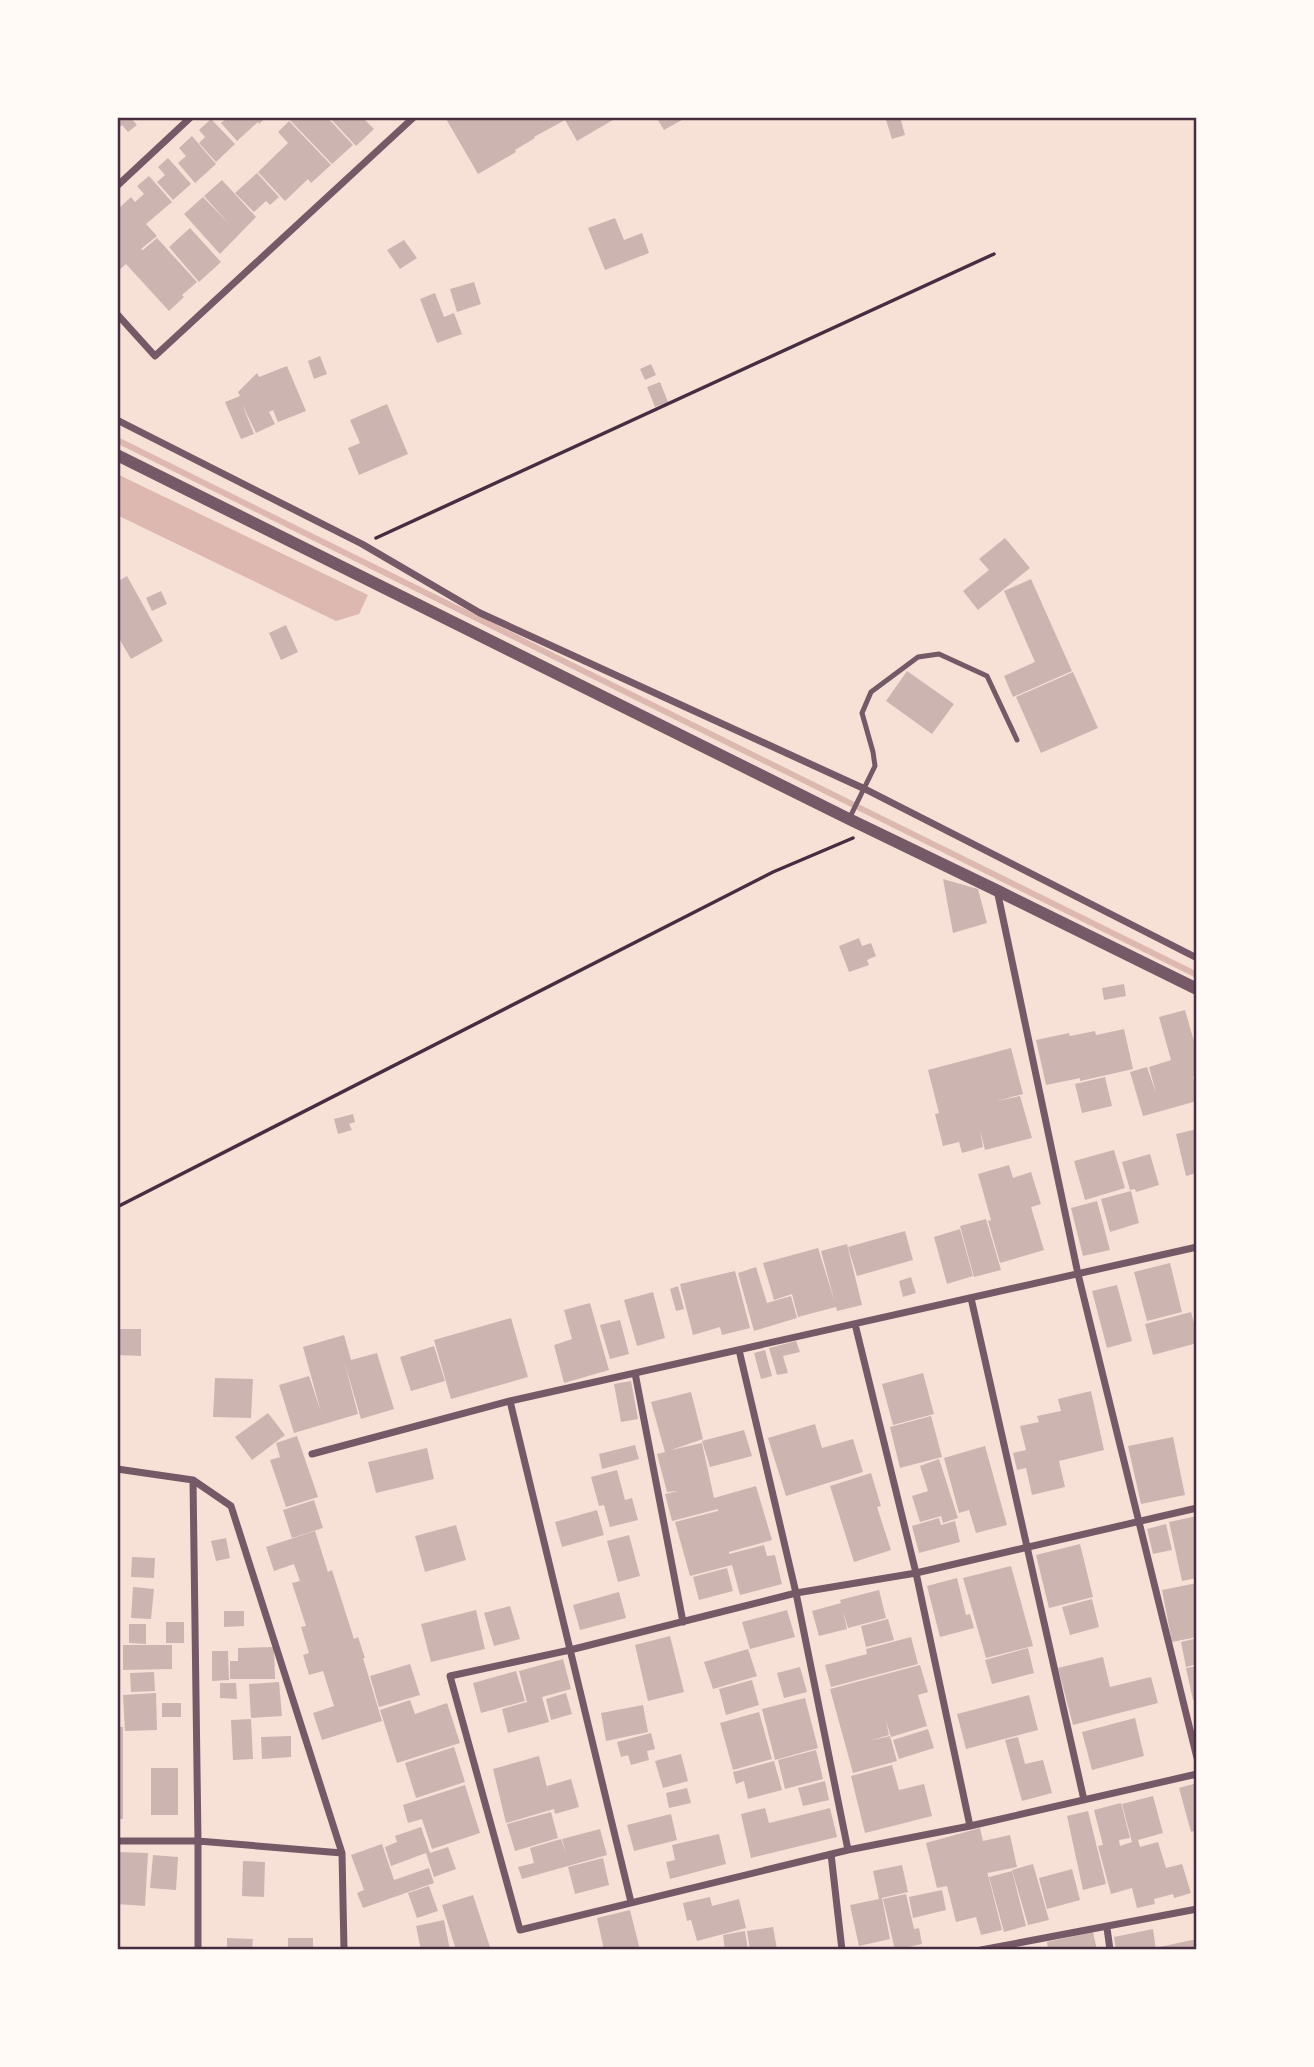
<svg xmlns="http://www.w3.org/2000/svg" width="1314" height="2067" viewBox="0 0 1314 2067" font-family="'Varela Round',sans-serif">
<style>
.water{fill:#dcb8b0}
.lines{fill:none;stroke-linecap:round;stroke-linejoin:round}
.stream{stroke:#dcb8b0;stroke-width:6}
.building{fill:#ccb4b1}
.path{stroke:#4a2c40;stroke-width:3.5}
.service{stroke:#755966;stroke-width:5}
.minor{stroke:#755966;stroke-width:7}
.tertiary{stroke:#755966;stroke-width:12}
.neatline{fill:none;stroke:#4a2c40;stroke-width:2.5}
</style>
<rect width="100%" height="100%" fill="#f7e1d7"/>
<path class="water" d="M117 474 368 595 359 614 336 621 117 515Z"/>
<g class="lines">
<path class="stream" d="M117 440 1197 975"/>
</g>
<path class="building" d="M117 117H130L137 125 128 132 122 125 117 130Z
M228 117H266L259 124 258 122 237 141 221 123Z
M290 117H327L353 145 332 164 290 120Z
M329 117H362L374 129 356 146Z
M445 117H618L577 141 565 120 534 137 535 138 515 150 516 152 478 174Z
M656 117H680L682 120 664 130Z
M894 117H900L905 135 892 139 886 120Z
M211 119 235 144 216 162 199 143 205 137 199 130Z
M289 121 331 165 311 183 308 179 285 201 258 172 288 143 278 132Z
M192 136 216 164 195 183 178 163 186 156 179 148Z
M168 158 191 184 173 200 157 182 165 175 158 167Z
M257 173 279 197 270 205 266 201 254 212 235 193Z
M149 176 172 202 146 224 157 236 141 249 143 250 157 238 197 282 182 295 184 297 169 311 126 264 117 272V210L131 197 135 202 144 194 137 186Z
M222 180 256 217 220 254 184 214 203 197 230 225 204 196Z
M615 218 624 240 642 233 649 253 605 270 588 228Z
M190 228 221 262 199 282 169 247Z
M404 240 417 258 400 269 387 250Z
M474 282 481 304 457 312 450 289Z
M435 293 444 317 454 313 462 334 437 343 420 299Z
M320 356 327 374 314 379 308 361Z
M651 364 656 375 645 380 640 369Z
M287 366 306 411 278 422 273 410 269 412 275 424 256 433 242 404 254 434 241 439 225 402 240 396 238 392 257 373 259 377Z
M660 382 668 402 655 407 647 387Z
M387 404 408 454 359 475 348 448 360 443 350 420Z
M1005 538 1030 568 978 610 963 591 989 570 979 559Z
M127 576 163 641 131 659 117 635V582Z
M1031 579 1072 671 1013 697 1004 676 1035 662 1004 591Z
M161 591 167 604 152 611 146 598Z
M286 625 298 652 281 660 269 633Z
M907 671 954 704 932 734 886 701Z
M1073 672 1098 728 1041 753 1016 697Z
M943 879 978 889 987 923 953 933Z
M859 938 862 946 871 943 876 956 867 960 869 965 849 972 839 946Z
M1124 984 1126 996 1104 1000 1102 988Z
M1185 1010 1197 1052V1076L1193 1077 1197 1090V1101L1143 1116 1130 1072 1147 1067 1156 1093 1149 1067 1171 1060 1159 1017Z
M1124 1029 1133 1069 1080 1081V1078L1046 1085 1036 1040 1069 1033 1070 1036 1095 1031 1096 1035Z
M1011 1048 1023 1094 997 1101 1020 1096 1032 1138 985 1150 980 1129 983 1147 962 1153 959 1142 943 1146 935 1114 939 1113 928 1070Z
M1105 1077 1112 1106 1082 1113 1075 1084Z
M353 1114 355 1122 349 1124 352 1130 338 1134 334 1119Z
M1197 1129V1173L1186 1176 1176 1134Z
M1114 1150 1125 1188 1085 1200 1074 1161Z
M1150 1154 1159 1185 1136 1192 1135 1189 1130 1190 1122 1162Z
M1009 1165 1013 1178 1031 1172 1041 1204 1031 1207 1044 1250 1000 1263 988 1221 991 1220 978 1174Z
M1131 1191 1139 1223 1110 1232 1101 1199Z
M1097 1201 1110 1250 1083 1256 1071 1208Z
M986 1219 1001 1270 974 1277 960 1226Z
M960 1229 973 1276 947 1284 934 1237Z
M905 1231 913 1260 857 1276 848 1247Z
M847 1244 862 1305 837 1311 836 1307 798 1317 792 1294 774 1300 763 1263 818 1248 835 1303 821 1251Z
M1170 1263 1182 1312 1147 1321 1134 1272Z
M756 1267 767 1303 791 1296 797 1318 754 1331 738 1273Z
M735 1271 750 1328 722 1335 720 1327 693 1335 680 1284Z
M911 1277 916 1293 903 1297 899 1281Z
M1117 1285 1132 1341 1107 1348 1092 1291Z
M678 1286 684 1309 676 1311 670 1289Z
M653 1292 665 1338 637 1346 624 1300Z
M590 1303 609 1370 564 1383 554 1345 572 1339 564 1310Z
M1191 1312 1197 1334V1343L1153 1355 1145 1324Z
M511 1318 528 1377 451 1399 434 1340Z
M620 1320 629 1354 610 1359 600 1325Z
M117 1329H141V1356L117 1355Z
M344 1335 351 1360 377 1353 394 1409 361 1419 344 1361 358 1414 294 1433 279 1385 309 1376 321 1412 303 1347Z
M796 1341 800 1352 783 1356 788 1373 777 1375 769 1348Z
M434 1346 445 1381 411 1391 400 1357Z
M765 1350 772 1376 761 1379 754 1353Z
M923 1373 934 1414 893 1425 882 1384Z
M215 1378 253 1379 251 1418 213 1417Z
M631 1381 638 1419 621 1422 614 1384Z
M1091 1391 1104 1450 1059 1461 1065 1487 1032 1495 1026 1468 1017 1470 1013 1453 1026 1450 1020 1426 1039 1422 1037 1416 1061 1411 1058 1399Z
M691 1392 703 1439 671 1450 702 1443 714 1498 756 1486 772 1540 729 1552V1554L764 1545 767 1556 775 1555 782 1584 740 1595 732 1565 690 1576 675 1522 718 1511V1509L672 1521 665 1494 678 1491 667 1492 657 1454 665 1452 651 1402Z
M268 1413 285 1435 252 1460 235 1437Z
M931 1416 942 1457 900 1468 890 1427Z
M815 1424 822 1448 853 1439 863 1472 786 1496 768 1438Z
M744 1430 752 1456 710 1467 702 1441Z
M297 1436 318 1497 286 1507 270 1460 280 1457 276 1443Z
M1173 1437 1185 1495 1141 1504 1128 1446Z
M635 1445 639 1459 602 1469 599 1454Z
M985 1446 1007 1525 976 1533 969 1510 959 1513 944 1458Z
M427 1448 434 1479 376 1493 368 1462Z
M939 1459 958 1518 943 1523 941 1516 920 1522 912 1496 928 1491 920 1466Z
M617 1470 625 1500 632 1498 638 1520 610 1527 604 1505 599 1506 591 1477Z
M871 1473 881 1506 877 1507 891 1550 854 1562 830 1486Z
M314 1500 323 1528 292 1538 283 1510Z
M597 1510 604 1535 562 1547 555 1522Z
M1197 1516V1578L1182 1581 1169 1522Z
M939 1518 941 1525 955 1521 960 1542 919 1553 912 1526Z
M1166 1524 1172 1550 1153 1554 1147 1529Z
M456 1525 466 1560 425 1572 415 1536Z
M315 1531 328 1572 332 1570 354 1639 358 1637 365 1658H363L382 1721 322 1740 313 1713 334 1706 323 1671 309 1675 303 1655 309 1653 301 1627 306 1626 292 1583 300 1581 294 1564 274 1571 266 1547Z
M629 1535 640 1576 618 1582 607 1541Z
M226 1538 230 1558 216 1561 211 1541Z
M1080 1544 1093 1597 1049 1608 1036 1555Z
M132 1557 155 1558 154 1578 131 1577Z
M1011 1566 1033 1646 986 1658 963 1578Z
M727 1568 733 1591 699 1600 693 1577Z
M957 1578 966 1615 970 1614 974 1628 940 1637 927 1586Z
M1197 1583V1637L1172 1642 1162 1590Z
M133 1587 154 1589 151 1619 131 1618Z
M879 1590 886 1618 848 1628 843 1611 847 1629 819 1636 812 1611 841 1603 840 1600Z
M619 1592 626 1618 580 1630 573 1605Z
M1092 1599 1099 1627 1070 1635 1062 1607Z
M510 1606 520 1639 494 1646 484 1613Z
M476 1610 485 1649 431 1662 421 1624Z
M787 1610 795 1637 750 1649 742 1622Z
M224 1611H244V1626L224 1627Z
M888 1619 894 1640 866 1647 861 1626Z
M166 1622H184V1643H166Z
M129 1624H146V1644L129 1643Z
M670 1636 684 1692 648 1701 635 1645Z
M911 1637 918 1664 831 1687 825 1665 867 1654 866 1649Z
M1197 1638V1664L1186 1667 1181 1642Z
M123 1645H172V1669L123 1670Z
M274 1647 275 1679H230V1661H238V1648Z
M1028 1648 1034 1673 992 1684 985 1660Z
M748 1649 757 1676 713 1689 704 1662Z
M212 1651H228L229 1680 212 1681Z
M1103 1657 1110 1687 1151 1677 1158 1703 1073 1725 1058 1668Z
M563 1659 571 1689 542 1697 549 1722 508 1733 502 1709 527 1702 519 1671Z
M410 1664 420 1695 379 1707 370 1676Z
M920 1665 928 1692 918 1695 927 1726 891 1737 886 1721 889 1735 869 1741 890 1736 897 1761 853 1773 830 1689Z
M1197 1666V1700H1193L1186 1668Z
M800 1667 807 1692 784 1698 777 1673Z
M516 1671 525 1701 481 1713 473 1683Z
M154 1672 155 1691 131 1692 130 1673Z
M752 1680 759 1705 726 1715 719 1689Z
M279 1682 282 1716 251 1718 249 1684Z
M220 1683H236L237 1699 220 1698Z
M156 1693 157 1730 125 1731 123 1695Z
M566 1693 572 1714 551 1720 546 1699Z
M1029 1695 1038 1730 966 1749 957 1714Z
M805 1698 818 1748 775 1760 762 1709Z
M410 1700 415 1714 447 1703 460 1743 397 1763 380 1710Z
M162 1703H181V1717H162Z
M643 1705 648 1732 606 1741 601 1713Z
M759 1712 772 1759 733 1770 720 1723Z
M1135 1718 1144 1756 1092 1770 1082 1732Z
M251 1719 253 1759 233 1760 231 1720Z
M117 1727H123V1819H117Z
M928 1729 934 1748 899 1759 893 1740Z
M651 1733 655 1749 647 1751 649 1760 631 1765 628 1755 621 1757 617 1742Z
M291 1736V1757L262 1759 261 1737Z
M1018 1737 1025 1764 1043 1760 1052 1793 1022 1801 1005 1740Z
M454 1747 465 1782 416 1798 405 1763Z
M816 1750 823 1779 785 1789 778 1760Z
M681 1754 688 1781 663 1788 655 1761Z
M539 1756 549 1795 547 1786 571 1779 579 1807 555 1814 554 1809 506 1823 493 1769Z
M774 1761 782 1790 748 1799 744 1781 736 1784 733 1772Z
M892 1765 899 1790 924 1784 932 1816 865 1833 851 1776Z
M151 1768H178V1815H151Z
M825 1781 829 1800 803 1806 798 1788Z
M1197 1783V1830L1191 1832 1179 1788Z
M465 1785 480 1833 432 1849 422 1819 408 1823 403 1805Z
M687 1788 691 1803 669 1808 666 1793Z
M1153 1796 1163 1833 1138 1840 1140 1847 1158 1842 1166 1868 1182 1864 1191 1893 1174 1898 1173 1894 1154 1899 1155 1904 1137 1908 1132 1888 1111 1894 1098 1846 1103 1845 1094 1810 1121 1803 1130 1838 1119 1840 1120 1846 1132 1842 1122 1804Z
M765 1808 769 1823 830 1808 837 1837 751 1858 741 1814Z
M1088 1811 1106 1884 1083 1890 1067 1816Z
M551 1812 558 1838 515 1851 507 1824Z
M671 1814 677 1840 634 1851 627 1825Z
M421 1827 430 1853 448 1847 456 1869 434 1877 426 1853 391 1866 385 1847 397 1842 395 1836Z
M980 1828 983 1841 1010 1835 1017 1867 988 1873 987 1871 1002 1930 981 1935 976 1917 956 1922 947 1886 937 1888 926 1843Z
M600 1829 607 1855 522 1879 518 1867 534 1863 530 1848 561 1839 566 1853 562 1839Z
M719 1834 726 1864 670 1879 666 1862 675 1860 672 1845Z
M382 1844 394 1880 429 1868 434 1883 363 1908 357 1893 364 1890 351 1855Z
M117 1852 148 1853 145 1906 117 1904Z
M153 1855 178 1857 176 1890 150 1888Z
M603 1858 609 1885 575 1894 568 1867Z
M243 1861 265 1862 264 1897 242 1896Z
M1033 1864 1049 1920 1028 1925 1012 1870Z
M902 1865 908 1892 882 1898 890 1939 859 1946 850 1905 879 1899 873 1871Z
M1072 1869 1080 1900 1047 1909 1039 1878Z
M1012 1871 1026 1926 1004 1932 989 1877Z
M429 1886 438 1911 417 1918 408 1893Z
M942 1890 946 1910 913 1918 909 1897Z
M906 1894 914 1929 919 1928 922 1944 895 1950 883 1899Z
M473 1895 491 1950H456L442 1905Z
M710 1897 712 1906 739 1899 746 1928 697 1941 691 1920 687 1921 683 1903Z
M630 1910 640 1950H604L597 1918Z
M444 1920 450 1950H421L416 1926Z
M773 1927 777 1949 750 1950 747 1931Z
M1153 1929 1156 1950H1116L1114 1937Z
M745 1931 748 1950H725L723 1935Z
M1093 1932 1097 1950H1048L1047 1942Z
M227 1938 253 1939 252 1950H227Z
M288 1938H313V1950H288Z
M1197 1939V1950H1160L1159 1947Z"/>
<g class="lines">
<path class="path" d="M376 538 994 254
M117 1207 773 872 853 838"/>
<path class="service" d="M849 819 875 766 873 752 862 713 871 692 918 657 939 654 987 676 1017 740"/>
<path class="minor" d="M117 186 191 117
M117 314 155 356 414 117
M117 420 362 544 480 613 865 789 1197 958
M997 890 1078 1274 1197 1758
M971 1298 1084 1800
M855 1324 916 1573 970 1826
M739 1350 796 1593 848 1850
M635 1373 683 1622
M510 1401 631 1902
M312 1454 510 1401 1197 1247
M117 1469 193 1480 231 1506 342 1853 344 1950
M193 1480 198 1841V1950
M1197 1508 916 1573 796 1593 570 1650 450 1676 520 1930 848 1850 970 1826 1197 1774
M117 1841H198L342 1853
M831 1854 842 1950
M1107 1928 1110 1950
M981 1950 1197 1909"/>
<path class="tertiary" d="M117 455 849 819 996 890 1197 989"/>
</g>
<rect width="1314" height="2067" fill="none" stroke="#fffaf5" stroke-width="238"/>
<rect x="119" y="119" width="1076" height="1829" class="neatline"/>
</svg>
